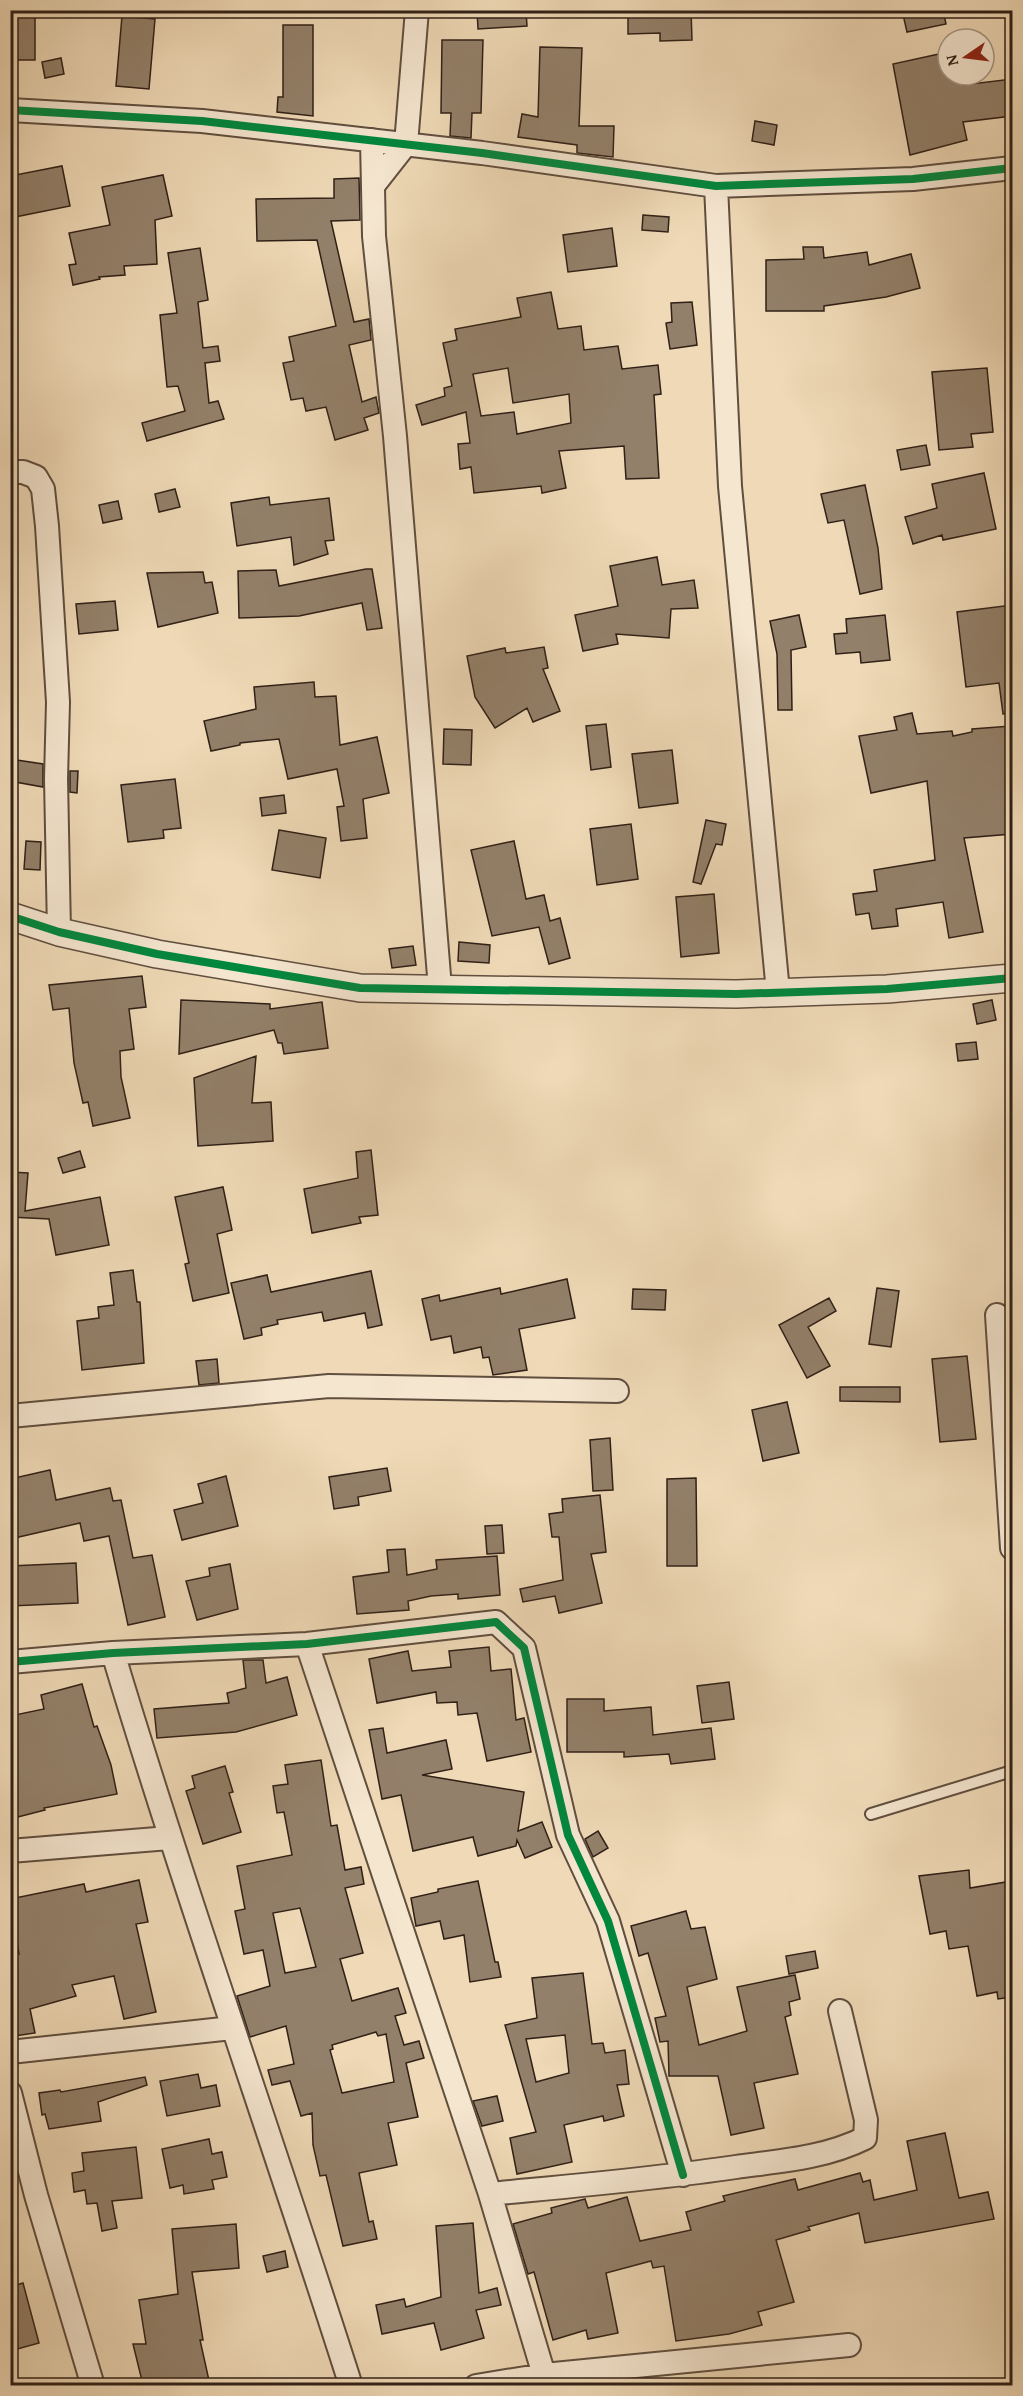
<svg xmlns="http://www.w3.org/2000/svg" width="1023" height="2396" viewBox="0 0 1023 2396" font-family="'Gentium Book Plus',serif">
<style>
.building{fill:#93806a;stroke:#302017;stroke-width:1.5;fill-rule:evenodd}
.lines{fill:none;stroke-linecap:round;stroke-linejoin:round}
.service-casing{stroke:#604e3f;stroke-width:14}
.minor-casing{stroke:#604e3f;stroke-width:26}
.tertiary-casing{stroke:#604e3f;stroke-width:30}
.service{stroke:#f5e6d0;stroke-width:10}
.minor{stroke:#f5e6d0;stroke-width:22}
.tertiary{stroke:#f5e6d0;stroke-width:27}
.cycleway-casing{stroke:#f5e6d0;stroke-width:11}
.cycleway{stroke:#00873e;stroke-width:8}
</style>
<rect width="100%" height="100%" fill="#efd9b6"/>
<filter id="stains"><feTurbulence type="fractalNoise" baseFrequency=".00333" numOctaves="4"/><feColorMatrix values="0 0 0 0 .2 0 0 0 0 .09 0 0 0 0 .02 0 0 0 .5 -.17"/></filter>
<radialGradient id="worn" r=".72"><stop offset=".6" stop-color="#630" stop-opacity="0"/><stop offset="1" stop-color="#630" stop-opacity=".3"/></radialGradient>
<path class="building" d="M14 10H35V60H10V20H14Z
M477 10H526L527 26 478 29Z
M628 10H691L692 40 660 41V33L628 34Z
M902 10H943L946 24 907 32Z
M122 16 155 19 149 89 116 86Z
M283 25H313V116L277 112 278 97H283Z
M442 40H483L481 113H472L471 138 450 136 451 113H441Z
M540 47 582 48 579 126H614L613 157 577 153V145L518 137 522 114 538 117Z
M948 52V75H960L963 85 1012 79V116L963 122 967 140 910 155 893 64Z
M61 58 64 74 45 78 42 62Z
M755 121 777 125 774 145 752 141Z
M62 166 70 206 10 218V176Z
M163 175 172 216 155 220 157 264 124 266 125 275 99 277 100 279 73 285 69 265 76 264 69 233 110 225 102 187Z
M359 178 360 220 331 221 354 322 369 319 371 340 349 345 362 402 376 397 379 413 364 418 368 430 335 440 326 407 306 411 303 398 291 400 283 363 294 361 289 337 336 326 317 240 257 241 256 199 334 198V179Z
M643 215 669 217 668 232 642 230Z
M612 228 617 266 568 272 563 235Z
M803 247H823L824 258 867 252 869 265 911 254 920 288 886 297 824 306V311H766V260L804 259Z
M200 248 208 300 198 302 203 348 218 346 220 361 205 363 209 403 218 401 224 419 147 441 142 423 185 411 178 386 167 387 160 315 177 313 168 253Z
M551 292 558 329 581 326 584 350 618 346 622 369 658 365 661 394 654 395 659 478 626 479 624 446 559 451 566 488 542 493 541 486 474 493 471 467 460 469 458 444 470 443 466 412 422 425 416 405 445 396 444 388 452 386 443 343 457 340 455 329 521 317 517 298ZM508 368 513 403 569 394 571 423 517 434 514 412 481 416 473 374Z
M692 302 697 345 670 349 666 323 672 322 671 303Z
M987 368 993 432 971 434 973 447 939 450 932 372Z
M926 445 930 465 901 470 897 450Z
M984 473 996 529 943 540 942 535 913 544 905 517 937 508 932 484Z
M865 485 878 548 882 589 860 594 844 520 828 523 821 494Z
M175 489 180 507 159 512 155 494Z
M269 497 270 505 329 498 334 540 325 541 328 554 294 565 291 537 237 546 231 503Z
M118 501 122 519 103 523 99 505Z
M657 557 662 585 694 580 698 608 671 609 669 638 616 634 618 644 583 651 575 615 618 606 610 566Z
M366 569H372L382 628 367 630 362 603 299 616 239 618 238 571 276 570 279 586Z
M203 572 205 583 212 582 218 613 158 627 147 573Z
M115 601 118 630 79 634 76 604Z
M1012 605V713L1003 714 999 683 966 687 957 612Z
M799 615 806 647 791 650 792 710H778L777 654 770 621Z
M885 615 890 660 861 663 860 652 836 654 834 634 847 633 846 619Z
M544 647 548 668 543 669 560 711 533 722 527 708 495 728 475 697 467 656 505 648 506 653Z
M314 682 315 697 336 696 340 745 377 737 389 793 363 799 367 838 341 841 337 807 344 806 337 769 288 779 279 739 240 743V745L211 751 204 721 256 709 254 687Z
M912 713 917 734 952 731 953 736 972 732V729L1011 726 1012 834 964 838 983 932 949 938 943 902 896 909 898 926 872 929 869 913 856 915 853 894 877 891 874 870 935 860 927 781 871 793 859 736 897 730 894 717Z
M606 724 611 767 591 770 586 726Z
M444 729 472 730 471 765 443 764Z
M672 750 678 803 639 808 632 754Z
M10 759 43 764V787L10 781Z
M70 771H78L77 793 70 792Z
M175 779 181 828 163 830 164 838 128 842 121 785Z
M284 795 286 813 262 816 260 798Z
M706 820 726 824 722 845 716 844 701 884 693 882Z
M631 824 638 879 597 885 590 829Z
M279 830 326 838 320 878 272 870Z
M26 841 41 842 40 870 24 869Z
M514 841 526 899 544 895 550 921 560 918 570 958 549 964 539 927 492 936 471 850Z
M714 894 719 953 681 957 676 897Z
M459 942 490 945 489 963 458 961Z
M413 946 416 965 392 968 389 949Z
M142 976 146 1007 129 1009 134 1049 120 1051 121 1077 130 1118 93 1126 88 1102 83 1103 74 1063 69 1008 53 1010 49 985Z
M181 1000 270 1004V1009L322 1002 328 1048 284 1054 282 1043H278L274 1030 179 1054Z
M992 1000 996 1020 977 1024 973 1004Z
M976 1042 978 1059 958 1061 956 1044Z
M256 1056 252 1103 271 1102 273 1141 198 1146 194 1078Z
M371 1150 378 1215 359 1217 361 1223 312 1233 304 1189 358 1178 356 1152Z
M80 1151 85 1167 63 1173 58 1158Z
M10 1172 28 1173 25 1211 100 1197 109 1245 56 1255 49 1219 10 1217Z
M223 1187 232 1230 217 1234 229 1293 193 1301 185 1264 189 1263 175 1197Z
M133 1270 137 1302H140L144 1363 82 1370 77 1321 99 1318 98 1307 114 1305 110 1273Z
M371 1271 382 1325 368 1328 365 1313 324 1321 322 1312 277 1320 278 1324 261 1328 262 1335 244 1339 231 1283 267 1275 271 1292Z
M567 1279 575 1318 519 1329 527 1370 493 1375 489 1357 483 1358 481 1347 454 1353 451 1336 431 1340 422 1299 439 1295 440 1301 500 1288 501 1294Z
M877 1288 899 1291 891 1347 869 1344Z
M633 1289 666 1290 665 1310 632 1309Z
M829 1298 836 1311 808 1327 830 1366 807 1378 779 1325Z
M967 1356 976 1439 940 1442 932 1359Z
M217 1359 219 1383 199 1385 196 1361Z
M840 1387H900V1402L840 1401Z
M787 1402 799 1453 763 1461 752 1410Z
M610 1438 613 1490 593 1491 590 1440Z
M387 1468 391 1491 358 1497 359 1505 334 1509 329 1477Z
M50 1470 56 1500 110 1488 113 1501 121 1500 133 1558 152 1555 165 1617 128 1625 109 1536 84 1541 80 1523 10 1539V1479Z
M226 1476 238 1526 182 1540 174 1510 203 1503 198 1484Z
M696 1478 697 1566H667V1479Z
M600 1495 606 1552 591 1554 602 1603 559 1613 555 1596 523 1602 520 1589 563 1580 559 1537H552L549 1514 563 1512 562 1499Z
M502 1525 504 1553 487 1554 485 1526Z
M405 1549 407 1575 437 1569 436 1560 497 1556 500 1595 458 1599V1594L431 1596 408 1601 409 1610 357 1614 353 1577 389 1572 387 1550Z
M76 1563 78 1603 10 1606V1566Z
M230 1564 238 1609 197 1620 186 1581 210 1576 209 1568Z
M489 1647 491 1671 511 1669 516 1720 524 1718 531 1752 487 1761 477 1713 458 1715 457 1702 437 1703 436 1692 377 1703 369 1659 408 1651 412 1671 451 1667 449 1651Z
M243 1660H263L266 1683 287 1677 297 1715 236 1732 157 1738 154 1709 229 1703 227 1693 246 1688Z
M729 1682 734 1719 702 1723 697 1686Z
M82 1684 94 1727 97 1726 111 1765 117 1794 44 1808 45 1810 10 1819V1716L44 1709 41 1695Z
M567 1699H604V1711L651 1707 653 1735 711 1728 715 1759 671 1764 669 1754 624 1757V1752H567Z
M383 1728 387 1753 446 1740 452 1769 422 1775 524 1792 518 1831 542 1822 552 1847 525 1858 517 1840 516 1846 478 1856 473 1837 413 1851 401 1795 382 1799 369 1730Z
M321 1760 331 1826 337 1825 345 1870 361 1867 364 1884 345 1888 363 1953 340 1959 352 2001 398 1988 406 2013 395 2016 404 2045 419 2041 424 2058 406 2063 418 2117 388 2123 397 2165 359 2173 369 2222 373 2221 377 2239 343 2246 326 2175 320 2176 313 2145 312 2113 301 2116 290 2081 272 2085 268 2070 294 2064 286 2026 250 2037 237 1996 270 1986 263 1950 244 1954 235 1911 245 1909 237 1866 292 1855 284 1812 277 1813 273 1786 288 1784 285 1765ZM300 1908 316 1967 285 1973 273 1913ZM376 2032 378 2036 386 2034 394 2082 342 2093 330 2050 333 2049 332 2045Z
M225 1766 233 1792 229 1793 241 1832 203 1844 186 1791 195 1788 192 1776Z
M598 1831 608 1848 593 1857 585 1839Z
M969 1870 970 1888 1012 1881V1997L998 1999 997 1992 977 1996 968 1946 949 1949 946 1931 930 1934 919 1876Z
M139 1880 148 1922 136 1924 156 2012 124 2019 114 1976 72 1985 76 1996 30 2009 35 2033 15 2036 10 2015V1955L19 1954 10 1899 84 1884 86 1892Z
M478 1881 495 1962H498L501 1977 470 1982 464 1935 444 1939 440 1921 416 1926 411 1898 438 1892V1889Z
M686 1911 691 1929 705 1927 717 1979 687 1987 699 2045 747 2031 737 1987 795 1975 800 1999 789 2002 791 2015 785 2017 798 2074 754 2083 764 2128 731 2135 718 2076H669L668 2041 660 2042 655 2018 666 2016 648 1953 639 1956 631 1926Z
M815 1951 818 1968 789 1974 786 1956Z
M583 1973 592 2044 603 2043 605 2053 625 2050 629 2084 617 2085 624 2116 604 2121 603 2116 564 2125 572 2162 517 2174 510 2138 536 2132 505 2025 537 2018 532 1978ZM565 2035 569 2073 536 2082 526 2039Z
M198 2074 201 2088 216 2085 220 2106 167 2116 160 2081Z
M145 2077 147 2085 98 2102 101 2121 49 2129 45 2114 42 2115 39 2093 60 2090 61 2092Z
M497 2096 503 2121 482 2126 473 2101Z
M945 2133 959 2198 988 2192 994 2219 865 2243 859 2213 808 2227 810 2230 776 2240 794 2302 758 2312 762 2325 729 2334 676 2341 664 2266 653 2268 651 2261 606 2273 618 2333 588 2339 586 2330 553 2340 534 2272 528 2274 513 2224 552 2213 551 2208 585 2199 588 2208 627 2197 640 2241 691 2230 686 2212 725 2201 723 2196 795 2179 798 2190 860 2173 863 2182 870 2180 874 2200 917 2190 907 2141Z
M209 2139 212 2154 222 2152 227 2177 212 2180 214 2189 184 2194 183 2185 170 2188 162 2149Z
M136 2147 142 2198 112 2201 117 2228 102 2231 97 2203 87 2204 85 2190 74 2192 72 2173 84 2171 82 2153Z
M473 2223 479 2293 497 2288 501 2305 476 2310 484 2338 441 2350 434 2323 382 2334 376 2305 404 2299 406 2307 441 2297 436 2226Z
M236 2224 239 2268 192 2272 203 2340H200L210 2385H143L133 2344H146L139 2300 178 2294 172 2229Z
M285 2251 288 2267 267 2272 263 2256Z
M23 2283 39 2343 10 2351V2287Z"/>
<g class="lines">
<defs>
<path id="service" d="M871 1814 1012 1771"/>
<path id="minor" d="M10 110 202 121 482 153 716 186 913 179 1012 168
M372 140 374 236 395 436 440 988
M373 186 406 144 417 10
M716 186 730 486 778 992
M10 472H23L36 477 43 489 47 526 58 702 56 779 59 932
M997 1315 1012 1548
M10 1416 329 1386 617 1391
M307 1644 490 2194 544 2375
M113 1653C187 1899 273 2141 351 2386
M10 1662 113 1653 307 1644 496 1622 524 1648 568 1835 608 1921 683 2175
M10 1851 169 1838
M10 2052 232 2028
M10 2093 36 2195 93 2386
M490 2194C572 2186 654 2179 736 2167 780 2161 825 2158 865 2138L866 2120 840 2011
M476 2386 544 2375 849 2345"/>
<path id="tertiary" d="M10 916 59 932 157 954 360 988 736 994 887 989 1012 978"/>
</defs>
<use href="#service" class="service-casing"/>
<use href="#minor" class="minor-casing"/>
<use href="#tertiary" class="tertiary-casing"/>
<use href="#service" class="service"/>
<use href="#minor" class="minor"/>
<use href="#tertiary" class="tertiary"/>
<defs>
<path id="cycleway" d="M10 110 202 121 482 153 716 186 913 179 1012 168
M10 916 59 932 157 954 360 988 736 994 887 989 1012 978
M10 1662 113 1653 307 1644 496 1622 524 1648 568 1835 608 1921 683 2175"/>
</defs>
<use href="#cycleway" class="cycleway-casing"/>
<use href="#cycleway" class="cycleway"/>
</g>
<rect width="1023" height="2396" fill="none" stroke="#efd9b6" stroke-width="36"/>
<rect x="12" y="12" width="999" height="2372" fill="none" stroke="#302017" stroke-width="3"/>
<rect x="18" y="18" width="987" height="2360" fill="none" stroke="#302017" stroke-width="1.5"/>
<g transform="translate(966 57) rotate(256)"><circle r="28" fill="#f5e6d0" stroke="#a69786" stroke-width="1.5"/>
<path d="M0-4.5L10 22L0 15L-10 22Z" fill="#8f2418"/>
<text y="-9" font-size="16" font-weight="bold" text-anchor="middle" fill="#302017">N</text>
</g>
<rect width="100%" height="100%" filter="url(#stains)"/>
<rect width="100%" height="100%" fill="url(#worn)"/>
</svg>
